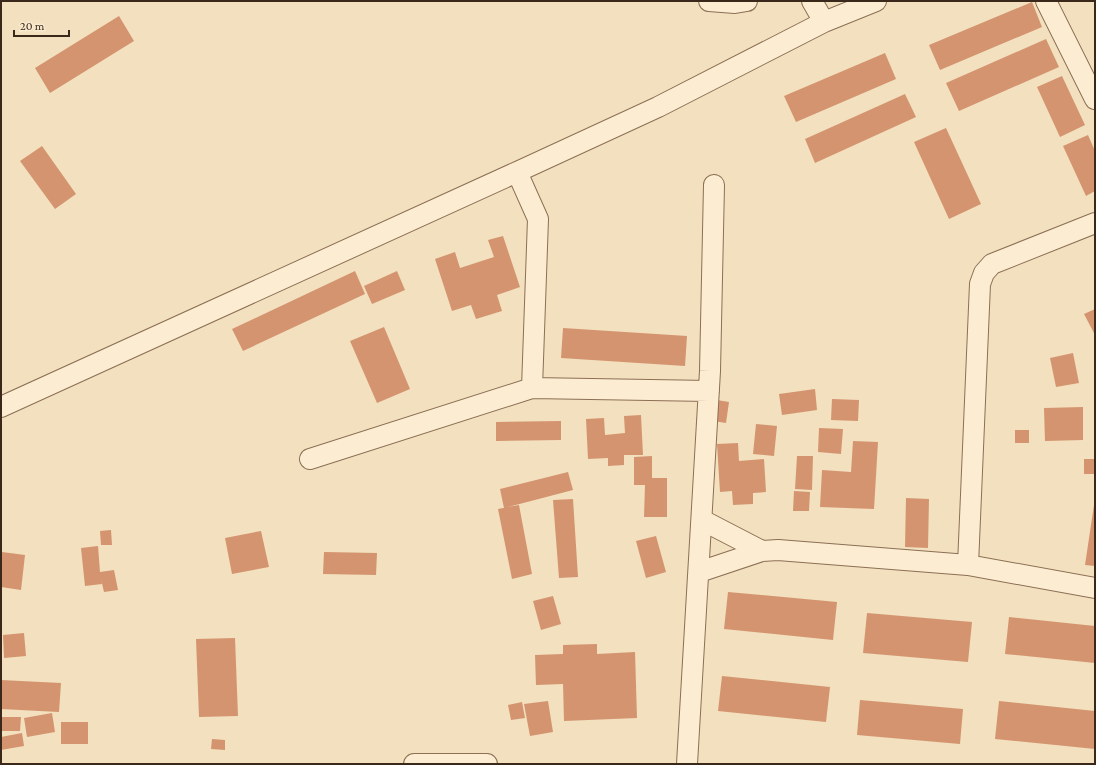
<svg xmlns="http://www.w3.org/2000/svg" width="1096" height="765" viewBox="0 0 1096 765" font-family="'Crimson Pro',serif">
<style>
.building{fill:#d49470}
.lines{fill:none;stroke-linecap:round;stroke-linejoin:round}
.minor-casing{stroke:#8c6f55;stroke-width:22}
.minor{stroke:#fcedd2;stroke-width:20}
</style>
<rect width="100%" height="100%" fill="#f2e0be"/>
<path class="building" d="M1032 2 1042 27 940 70 929 45Z
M119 16 134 41 50 93 35 68Z
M1046 39 1059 67 959 111 946 83Z
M885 53 896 79 796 122 784 96Z
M1062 76 1085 125 1060 137 1037 87Z
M905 94 916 117 815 163 805 139Z
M946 128 981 204 949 219 914 142Z
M1088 135 1095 151V191L1086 196 1063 146Z
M42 146 76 194 55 209 20 161Z
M503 236 520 287 497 295 502 311 476 319 471 305 452 311 435 259 455 252 460 268 494 257 488 240Z
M355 271 365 294 243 351 232 329Z
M397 271 405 290 372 304 364 286Z
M1095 309V335L1084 314Z
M384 327 410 389 377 403 350 341Z
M563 328 687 336 685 366 561 358Z
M1073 353 1079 383 1056 387 1050 358Z
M815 389 817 410 782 415 779 394Z
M711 399 729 402 726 423 707 420Z
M832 399 859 400 858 421 831 420Z
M1083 407V440L1045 441 1044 408Z
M641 415 643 455H624V465L608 466V458L588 459 586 419 604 418 605 435 625 433 624 416Z
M561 421V440L496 441V422Z
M756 424 777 426 774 456 753 454Z
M819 428 843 429 841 454 818 452Z
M1015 430H1029V443H1015Z
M853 441 878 442 874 509 820 507 822 470 851 472Z
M738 443 739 461 764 459 766 492 753 493V504L733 505 732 491 720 492 717 444Z
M652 456V478H667V517H644L645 485H634V457Z
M797 456H813L812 490 795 489Z
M1084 459H1095V474H1084Z
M568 472 573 490 504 508 500 489Z
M794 491 810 492 809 511H793Z
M906 498 929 499 928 548 905 547Z
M573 499 578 577 559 578 553 500Z
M519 505 532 574 512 579 498 509Z
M1094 505H1095V566L1085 565Z
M111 530 112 545H101L100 531Z
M261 531 269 567 232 574 225 538Z
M656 536 666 572 646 578 636 541Z
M98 546 100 572 114 570 118 590 104 592 101 579 102 584 85 586 81 548Z
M2 552 25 555 21 590 1 587Z
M324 552 377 553 376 575 323 574Z
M728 592 837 602 833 640 724 629Z
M553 596 561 624 541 630 533 601Z
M867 613 972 622 968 662 863 653Z
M1009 617 1095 626V663L1005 654Z
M24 633 26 656 4 658 3 635Z
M235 638 238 716 199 717 196 639Z
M597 644V654L635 652 637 718 564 721 563 684 536 685 535 655 563 654V645Z
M722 676 830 687 826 722 718 711Z
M1 680 61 683 59 712 1 709Z
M860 700 963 709 960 744 857 735Z
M548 701 553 732 530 736 524 704Z
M999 701 1095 711V749L995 739Z
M522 702 525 718 511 720 508 705Z
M52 713 55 732 27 737 24 718Z
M1 717H21L20 731H1Z
M61 722H88V744H61Z
M22 733 24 746 1 750V737Z
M212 739 225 740V750L211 749Z"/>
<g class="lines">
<defs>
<path id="minor" d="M709 1 735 3 747 1
M812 1 824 22
M1046 1 1095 99
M517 172 538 219 532 388
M1 407 517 172 658 107 824 22 876 1
M310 459 532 388 709 391
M702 520 762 551
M968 565 980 284 984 273 992 264 1095 223
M699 572 762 551 778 550 968 565 1095 588
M414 764H487
M687 764 710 371 714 185"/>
</defs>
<use href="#minor" class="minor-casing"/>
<use href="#minor" class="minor"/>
</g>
<rect width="1096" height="765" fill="none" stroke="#3a281b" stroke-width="4"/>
<path d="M14 30v6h55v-6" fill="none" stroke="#3a281b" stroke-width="2"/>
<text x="20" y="30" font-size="12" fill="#3a281b" stroke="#f9eace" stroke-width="3" paint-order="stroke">20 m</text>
</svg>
